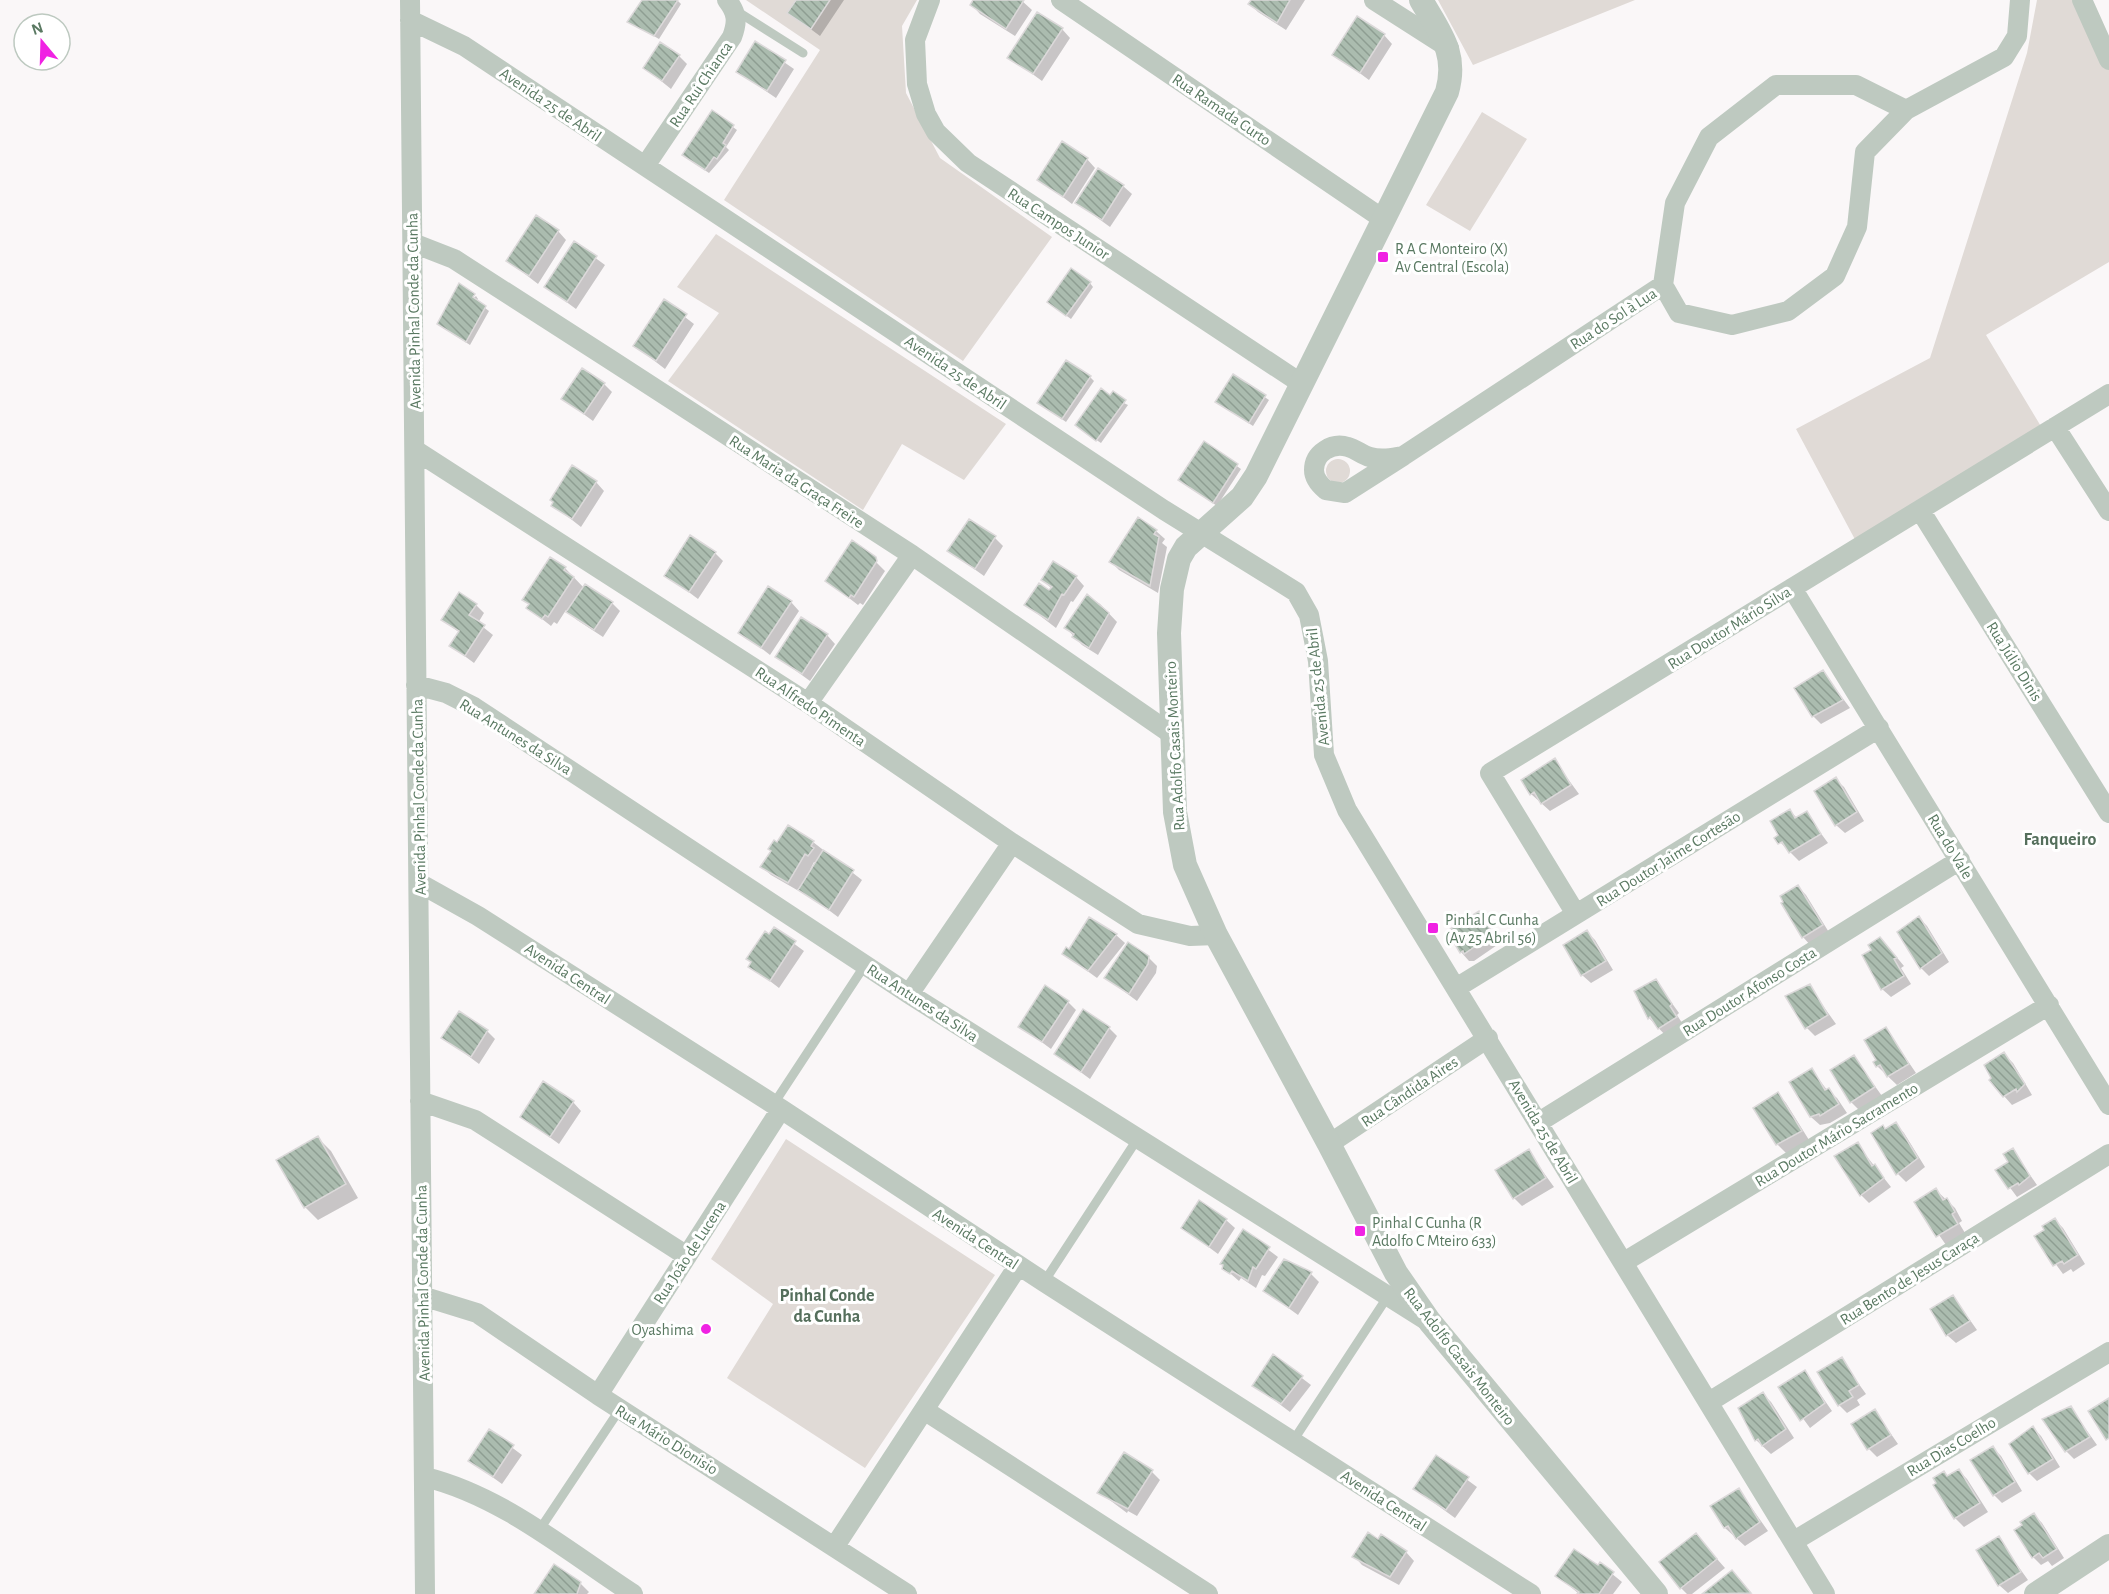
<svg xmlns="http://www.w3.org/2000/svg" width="2109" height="1594" viewBox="0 0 2109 1594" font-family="'Alegreya Sans',sans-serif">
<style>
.green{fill:#e0dad6}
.shadow{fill:#0003;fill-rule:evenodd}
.building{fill:url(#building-back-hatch);stroke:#dcd9da;stroke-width:1.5}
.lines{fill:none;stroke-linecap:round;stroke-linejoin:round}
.service{stroke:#bec9c0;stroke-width:9}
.minor{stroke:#bec9c0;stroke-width:20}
.tertiary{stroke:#bec9c0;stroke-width:24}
.poi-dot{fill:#f022e3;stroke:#fff;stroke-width:2}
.labels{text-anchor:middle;stroke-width:6;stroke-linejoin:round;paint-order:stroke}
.street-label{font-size:16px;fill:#5a7962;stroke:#fff}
.poi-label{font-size:16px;fill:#5a7962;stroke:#fff;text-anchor:start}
.neighbourhood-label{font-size:18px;font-weight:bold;fill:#556f5c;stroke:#fff}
</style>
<defs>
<pattern id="building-back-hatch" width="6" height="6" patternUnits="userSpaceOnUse" patternTransform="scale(1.5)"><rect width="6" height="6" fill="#abbcaf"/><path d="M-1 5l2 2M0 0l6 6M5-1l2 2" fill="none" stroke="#8e9e92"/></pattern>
</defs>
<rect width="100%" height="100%" fill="#faf7f8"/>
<path class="green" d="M746 0H917L902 26 906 93 940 158 1052 237 963 361 724 200 820 50Z
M1438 0H1635L1473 65Z
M2037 0H2082L2109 60V262L1986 335 2045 433 1859 547 1796 429 1930 358 2027 53Z
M1482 112 1527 139 1470 231 1426 205Z
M716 234 1006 424 964 480 902 444 863 510 668 381 719 313 677 287Z
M1326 471a12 12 0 1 1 24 0a12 12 0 1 1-24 0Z
M786 1139 995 1275 865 1468 727 1378 773 1304 711 1259Z"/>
<path class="shadow" d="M643 0H677L681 4 659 39 629 22Z
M797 0H844L820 36 789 13Z
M975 0H1021L1032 10 1015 36 980 14 972 5Z
M1252 0H1305L1286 30 1258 12 1250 4Z
M1062 29 1070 38 1042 81 1009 57Z
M1384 35 1392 44 1369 80 1334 54Z
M756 43 794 69 776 98 738 72Z
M679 56 687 64 671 89 645 68Z
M712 112 737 130 726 147 729 150 709 173 688 159Z
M1087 159 1095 168 1072 204 1039 179Z
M1123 186 1132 194 1110 227 1077 203Z
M558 231 566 240 538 284 508 261Z
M575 243 605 265 576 309 546 287Z
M1090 283 1093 287 1071 319 1053 306Z
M476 296 478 299 476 301 489 311 470 345 442 327Z
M664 301 694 324 665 369 635 346Z
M1233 376 1269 400 1253 426 1221 405Z
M1090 377 1094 381 1066 422 1043 406Z
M604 384 612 392 593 421 563 399Z
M1111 397 1128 405 1101 443 1080 429Z
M1204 443 1241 469 1217 506 1180 480Z
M596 482 604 491 581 527 553 505Z
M1139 520 1156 531 1165 539 1162 543 1167 547 1158 593 1119 570 1111 562Z
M995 538 1003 546 984 576 949 551Z
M715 553 723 561 698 599 666 575Z
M876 562 885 571 863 605 860 603 858 605 827 581Z
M565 568 584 588 612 603 620 611 603 637 577 620 566 610 557 624 554 622 551 626 528 608 530 605 524 600Z
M1076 577 1084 586 1073 602 1071 601 1056 628 1026 605 1050 592 1052 589 1043 580Z
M1087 596 1100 604 1117 622 1098 655 1082 645 1066 628Z
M791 602 799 611 770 655 740 632Z
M476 605 484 613 478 623 493 635 474 663 451 646 460 633 443 620Z
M827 635 835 644 810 681 777 657Z
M1823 672 1850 708 1821 724 1813 716Z
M1554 760 1579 794 1550 811 1531 794Z
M1835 779 1844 787 1864 821 1845 833 1836 825Z
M1790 811 1797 818 1806 813 1828 843 1799 861 1776 838Z
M813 842 862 880 838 917 799 888 797 890 771 875 762 867 778 844ZM814 862 817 863 812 871 810 870Z
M1798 887 1806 895 1830 934 1811 946 1803 937Z
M1478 913 1500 943 1474 961H1469L1461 952 1449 931Z
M1919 918 1927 926 1949 962 1929 976 1921 968Z
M1090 919 1116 935 1125 943 1097 978 1064 954 1069 951Z
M774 929 804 951 779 988 750 966Z
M1587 932 1595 940 1613 970 1591 983 1582 975Z
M1889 948 1904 966 1901 968 1911 984 1891 997 1882 989Z
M1148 957 1157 966 1156 973 1137 1001 1106 978Z
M1656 981 1679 1013 1677 1015 1684 1026 1667 1037 1649 1018 1640 1003Z
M1809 986 1836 1024 1815 1036 1807 1028Z
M1068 1002 1076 1010 1051 1049 1020 1026Z
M1109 1028 1117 1036 1090 1079 1056 1054Z
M1886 1029 1916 1073 1897 1085 1877 1066Z
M487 1031 495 1039 479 1064 443 1037Z
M2004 1054 2013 1063 2032 1095 2012 1105 2004 1096Z
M1854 1057 1882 1096 1859 1110 1851 1102Z
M1812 1070 1827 1090 1837 1098 1847 1113 1830 1123 1820 1125 1811 1117Z
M1778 1094 1786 1103 1809 1140 1786 1153 1777 1144 1755 1108Z
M573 1102 581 1111 559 1144 522 1117Z
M1896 1124 1904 1133 1925 1167 1906 1182 1898 1174 1873 1133 1883 1127 1886 1130Z
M318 1138 331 1151 358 1198 318 1220 305 1207Z
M1857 1144 1891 1187 1869 1203 1861 1195Z
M2013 1150 2037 1185 2017 1197 1997 1170 2010 1163Z
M1528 1151 1554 1187 1522 1206 1514 1198Z
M1936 1190 1955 1208 1962 1221 1959 1223 1965 1233 1946 1245 1916 1202Z
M1226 1220 1235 1228 1218 1254 1183 1228Z
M2055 1220 2063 1228 2085 1264 2073 1272 2071 1269 2063 1274 2036 1237 2046 1231Z
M1243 1231 1278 1257 1265 1276 1262 1275 1256 1288 1241 1278 1239 1281 1224 1268Z
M1285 1260 1311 1274 1319 1282 1298 1315 1265 1291Z
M1953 1296 1977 1330 1956 1343 1947 1335Z
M1273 1356 1311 1385 1290 1412 1254 1385Z
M1841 1359 1866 1394 1857 1400 1860 1405 1847 1413 1839 1405Z
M1805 1372 1832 1411 1810 1428 1780 1387Z
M1763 1394 1771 1402 1794 1438 1771 1454 1756 1440Z
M2071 1408 2097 1445 2074 1459 2066 1451Z
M1875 1411 1898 1444 1877 1457 1869 1449Z
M2033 1428 2041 1436 2060 1467 2037 1481 2029 1473 2021 1435Z
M490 1431 522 1455 502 1484 470 1461Z
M1993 1448 2001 1456 2022 1491 2002 1503 1994 1495Z
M1436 1457 1477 1487 1455 1518 1415 1489Z
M1959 1471 1967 1479 1988 1512 1964 1527 1955 1518 1935 1485 1944 1473 1948 1477Z
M1152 1472 1160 1480 1137 1516 1128 1511 1127 1513 1099 1492Z
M1739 1490 1768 1531 1745 1546 1725 1528Z
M2034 1515 2042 1523 2064 1558 2052 1566 2048 1561 2041 1565 2033 1557Z
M1696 1535 1725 1568 1692 1594H1687L1681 1588Z
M1998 1538 2028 1580 2008 1593 1999 1585Z
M1378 1541 1406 1552 1414 1561 1399 1585 1362 1565 1354 1556Z
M1600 1564 1622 1582 1613 1594H1579L1557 1575 1598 1567Z
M1732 1572 1751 1594H1704Z
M580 1583 589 1592 587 1594H536Z"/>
<path class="building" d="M642 0H678L654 36 627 22Z
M796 0H830L811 29 787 13Z
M973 0H1024L1006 29 970 5Z
M1251 0H1290L1277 23 1248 4Z
M1037 12 1063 28 1033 74 1007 58Z
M1357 16 1385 34 1360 73 1332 55Z
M755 41 786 60 767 91 736 72Z
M660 42 680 55 662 81 643 68Z
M712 110 734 125 723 143 726 145 717 159 714 157 705 170 682 155Z
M1062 141 1088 158 1063 197 1037 180Z
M1098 168 1124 185 1102 220 1075 203Z
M536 215 559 230 529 276 506 261Z
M574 241 597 256 567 302 544 287Z
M1071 268 1091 282 1066 316 1047 302Z
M459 283 475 294 473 297 486 306 466 342 437 324Z
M664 299 687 314 656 361 633 346Z
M1066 360 1091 376 1062 419 1037 403Z
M582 368 605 383 584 414 561 399Z
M1233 374 1266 395 1249 423 1215 402Z
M1101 388 1110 395 1113 391 1126 400 1096 441 1075 425Z
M1204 441 1238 464 1213 503 1178 480Z
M572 465 597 481 572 519 551 506 553 502 550 500Z
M1138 517 1157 530 1154 534 1159 537 1150 586 1109 562Z
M969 519 996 536 975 569 947 551Z
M690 535 716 552 689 592 664 576Z
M852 540 876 557 877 561 854 597 851 595 849 598 825 581Z
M550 557 566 567 564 570 574 577 548 617 545 615 542 619 526 608 529 604 522 600Z
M1053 561 1077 576 1064 595 1062 594 1048 620 1024 605 1039 583 1049 590 1052 587 1041 580Z
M585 584 613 602 594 630 566 612Z
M768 586 792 601 761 648 738 633Z
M459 592 477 604 469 615 485 625 465 656 449 646 459 631 441 620Z
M1087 594 1109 613 1089 648 1072 637 1074 634 1064 628Z
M801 617 828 634 802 674 775 657Z
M1823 670 1843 700 1812 717 1794 688Z
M1555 758 1571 785 1541 804 1534 792 1530 795 1521 780Z
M1836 777 1857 812 1835 826 1814 791Z
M1790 809 1795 818 1807 811 1821 834 1789 853 1782 842 1778 844 1774 838 1778 835 1770 821Z
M788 825 814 841 811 846 814 848 808 856 805 854 788 883 760 867 771 851 768 849 774 840 777 842Z
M823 850 854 870 829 910 798 890Z
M1798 885 1823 925 1802 938 1781 903 1783 902 1780 896Z
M1479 911 1493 934 1464 954 1463 951 1460 953 1447 931Z
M1919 916 1942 953 1920 969 1897 932Z
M1089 917 1117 934 1088 971 1062 954 1066 947 1069 949Z
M774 927 796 941 770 981 748 967 751 962 746 959 765 931 769 934Z
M1587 930 1606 961 1581 976 1563 945Z
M1880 937 1897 958 1894 959 1904 976 1881 990 1862 955 1871 950 1868 945Z
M1128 942 1149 956 1148 964 1129 994 1104 978Z
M1656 979 1672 1004 1670 1006 1677 1017 1658 1029 1650 1017 1648 1019 1634 991Z
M1810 984 1828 1015 1805 1029 1785 996Z
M1045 985 1069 1001 1042 1042 1018 1027Z
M1083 1009 1110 1027 1081 1072 1054 1054Z
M459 1011 488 1030 471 1057 441 1038Z
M1886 1027 1909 1064 1887 1077 1880 1065 1876 1067 1873 1062 1876 1060 1864 1040Z
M2004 1052 2025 1084 2017 1092 2016 1089 2003 1097 1989 1080 1991 1078 1984 1065Z
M1854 1055 1875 1087 1850 1103 1830 1070Z
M1812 1068 1825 1090 1829 1088 1839 1104 1820 1116 1819 1114 1810 1117 1789 1082Z
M543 1081 574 1101 550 1137 520 1117Z
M1778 1092 1802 1131 1776 1145 1753 1108Z
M1896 1122 1918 1158 1896 1175 1871 1133 1883 1125 1885 1129Z
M318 1136 346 1184 304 1208 276 1160Z
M1858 1142 1872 1166 1875 1164 1884 1178 1860 1196 1834 1156Z
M2013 1148 2030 1176 2019 1185 2018 1183 2008 1189 1995 1170 2008 1162 2003 1154Z
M1529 1149 1546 1178 1513 1199 1495 1170Z
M1936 1188 1943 1200 1947 1198 1955 1212 1952 1214 1958 1224 1936 1237 1914 1202Z
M1199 1200 1227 1219 1209 1247 1181 1228Z
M2055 1218 2078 1255 2064 1264 2062 1261 2053 1266 2034 1236 2044 1230 2042 1226Z
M1243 1229 1270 1247 1256 1269 1253 1267 1248 1281 1232 1271 1230 1274 1222 1269 1223 1265 1220 1264Z
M1284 1259 1312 1272 1289 1308 1263 1291Z
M1953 1295 1970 1321 1946 1336 1930 1309Z
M1273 1354 1303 1376 1281 1404 1252 1386Z
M1842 1357 1859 1385 1849 1391 1853 1397 1838 1406 1817 1372Z
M1805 1370 1825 1403 1800 1421 1778 1387Z
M1763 1392 1786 1429 1762 1446 1758 1439 1755 1441 1738 1408Z
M2109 1398V1438L2106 1440 2088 1411Z
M2071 1406 2090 1437 2065 1452 2042 1419Z
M1875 1409 1891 1435 1867 1450 1851 1424Z
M2033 1426 2053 1459 2028 1474 2009 1444Z
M489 1429 514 1445 493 1477 468 1461Z
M1993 1446 2015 1482 1993 1496 1970 1460Z
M1124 1452 1153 1470 1128 1509 1097 1493Z
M1436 1455 1469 1477 1446 1510 1413 1489Z
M1959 1469 1980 1503 1954 1519 1933 1485 1936 1483 1933 1478 1944 1471 1947 1476Z
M1739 1488 1760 1522 1736 1539 1728 1526 1724 1528 1710 1506Z
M2034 1513 2057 1549 2043 1558 2039 1553 2032 1558 2014 1530 2022 1525 2020 1522Z
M1368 1532 1378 1539 1381 1534 1407 1551 1390 1577 1352 1557Z
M1696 1533 1717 1559 1680 1589 1659 1562Z
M1999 1536 2021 1572 1998 1586 1976 1550Z
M1574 1549 1598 1565 1600 1562 1614 1572 1599 1594H1577L1579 1592 1555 1576Z
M554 1564 581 1582 577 1594H534Z
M1732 1570 1751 1593 1702 1594Z"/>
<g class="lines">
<path class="service" d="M735 10 803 53
M773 1105 865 965
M1044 1282 1138 1138
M1293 1441 1388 1296
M538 1532 620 1409"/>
<path class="minor" d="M410 0 425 1594
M930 0 915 40 917 84 926 114 936 132 968 163 1302 384
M1061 0 1383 219
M1374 0 1449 48
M2082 0 2109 60
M410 20 464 46 1164 510 1296 592 1309 615 1318 661 1324 755 1347 810 1825 1594
M645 166 732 37C738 21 737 13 727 0
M413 243 454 259 611 360 912 555 1173 735
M1663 285 1679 313 1732 325 1788 311 1835 276 1857 227 1865 152 1906 110 2004 57 2017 36 2020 0
M2055 427 2109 511
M415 450 808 703 1012 843 1138 924 1190 936 1216 935
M1403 456 1345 493 1326 490C1320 485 1314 479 1314 470 1314 453 1332 442 1348 447 1356 449 1362 455 1370 457 1381 460 1392 458 1403 456L1663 285 1675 203 1709 137 1776 85H1856L1906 110
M1920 510 2109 813
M1792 588 2109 1105
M416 685 446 693 474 707 909 994 1426 1320
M808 703 912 555
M419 883 478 916 781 1109 1044 1282 1531 1594
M1576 914 1490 773 2109 394
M1456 988 1879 728
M909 994 1012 843
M420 1101 475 1120 687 1256
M1539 1122 1960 860
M1329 1144 1488 1038
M1624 1262 2049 1005
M422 1296 477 1313 598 1395 907 1594
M598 1395 781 1109
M1709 1402 2109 1154
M924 1410 1208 1594
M425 1477C502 1496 567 1551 633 1594
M1794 1541 2109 1352
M835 1546 1018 1266"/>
<path class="tertiary" d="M1421 0C1440 33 1458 53 1447 92L1256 476 1242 497 1186 547 1179 559 1172 589 1169 633 1175 812 1185 865 1216 935 1329 1144 1396 1273 1430 1322 1656 1594
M2036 1594 2109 1546"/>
</g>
<g class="poi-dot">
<rect x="1377" y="251" width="12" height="12" rx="3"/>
<rect x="1427" y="922" width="12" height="12" rx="3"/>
<rect x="1354" y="1225" width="12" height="12" rx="3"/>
<circle cx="706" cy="1329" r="6"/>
</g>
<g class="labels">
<g class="street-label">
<text transform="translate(700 84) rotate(-56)" y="6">Rua Rui Chianca</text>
<text transform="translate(551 104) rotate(34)" y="6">Avenida 25 de Abril</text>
<text transform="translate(1222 109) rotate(34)" y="6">Rua Ramada Curto</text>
<text transform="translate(1059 223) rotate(33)" y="6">Rua Campos Junior</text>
<text transform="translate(413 311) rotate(-91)" y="6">Avenida Pinhal Conde da Cunha</text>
<text transform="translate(1613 318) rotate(-33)" y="6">Rua do Sol à Lua</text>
<text transform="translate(956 372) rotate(34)" y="6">Avenida 25 de Abril</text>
<text transform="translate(797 481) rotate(33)" y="6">Rua Maria da Graça Freire</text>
<text transform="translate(1729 627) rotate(-32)" y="6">Rua Doutor Mário Silva</text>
<text transform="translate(2015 661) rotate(58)" y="6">Rua Júlio Dinis</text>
<text transform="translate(1317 687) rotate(-96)" y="6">Avenida 25 de Abril</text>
<text transform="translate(811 706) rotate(34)" y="6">Rua Alfredo Pimenta</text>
<text transform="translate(516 736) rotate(32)" y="6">Rua Antunes da Silva</text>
<text transform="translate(1174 746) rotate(-93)" y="6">Rua Adolfo Casais Monteiro</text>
<text transform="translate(418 797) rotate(-91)" y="6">Avenida Pinhal Conde da Cunha</text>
<text transform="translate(1951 846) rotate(59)" y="6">Rua do Vale</text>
<text transform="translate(1668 858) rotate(-32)" y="6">Rua Doutor Jaime Cortesão</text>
<text transform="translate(568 973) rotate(33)" y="6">Avenida Central</text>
<text transform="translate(1749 991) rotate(-32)" y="6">Rua Doutor Afonso Costa</text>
<text transform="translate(923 1002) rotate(33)" y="6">Rua Antunes da Silva</text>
<text transform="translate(1409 1091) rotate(-34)" y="6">Rua Cândida Aires</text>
<text transform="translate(1544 1131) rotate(59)" y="6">Avenida 25 de Abril</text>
<text transform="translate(1836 1134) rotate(-31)" y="6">Rua Doutor Mário Sacramento</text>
<text transform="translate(976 1238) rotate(33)" y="6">Avenida Central</text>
<text transform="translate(689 1252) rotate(-57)" y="6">Rua João de Lucena</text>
<text transform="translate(1909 1278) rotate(-32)" y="6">Rua Bento de Jesus Caraça</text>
<text transform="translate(422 1283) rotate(-91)" y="6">Avenida Pinhal Conde da Cunha</text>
<text transform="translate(1460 1356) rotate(52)" y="6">Rua Adolfo Casais Monteiro</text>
<text transform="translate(667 1439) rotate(32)" y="6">Rua Mário Dionisio</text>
<text transform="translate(1951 1446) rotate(-31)" y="6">Rua Dias Coelho</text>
<text transform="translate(1384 1500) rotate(33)" y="6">Avenida Central</text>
</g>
<g class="poi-label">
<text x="1395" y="254">R A C Monteiro (X)<tspan x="1395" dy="18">Av Central (Escola)</tspan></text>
<text x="1445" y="925">Pinhal C Cunha<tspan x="1445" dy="18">(Av 25 Abril 56)</tspan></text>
<text x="1372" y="1228">Pinhal C Cunha (R<tspan x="1372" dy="18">Adolfo C Mteiro 633)</tspan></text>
<text x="694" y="1335" text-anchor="end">Oyashima</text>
</g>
<g class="neighbourhood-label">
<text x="2060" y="845">Fanqueiro</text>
<text x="827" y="1301">Pinhal Conde<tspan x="827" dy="21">da Cunha</tspan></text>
</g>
</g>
<g transform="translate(42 42) rotate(341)"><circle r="28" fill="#ffffff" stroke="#bdc9c0" stroke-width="1.5"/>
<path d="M0-4.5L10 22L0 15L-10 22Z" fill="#f022e3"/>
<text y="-9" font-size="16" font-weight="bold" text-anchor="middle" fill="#5a7962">N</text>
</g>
</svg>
